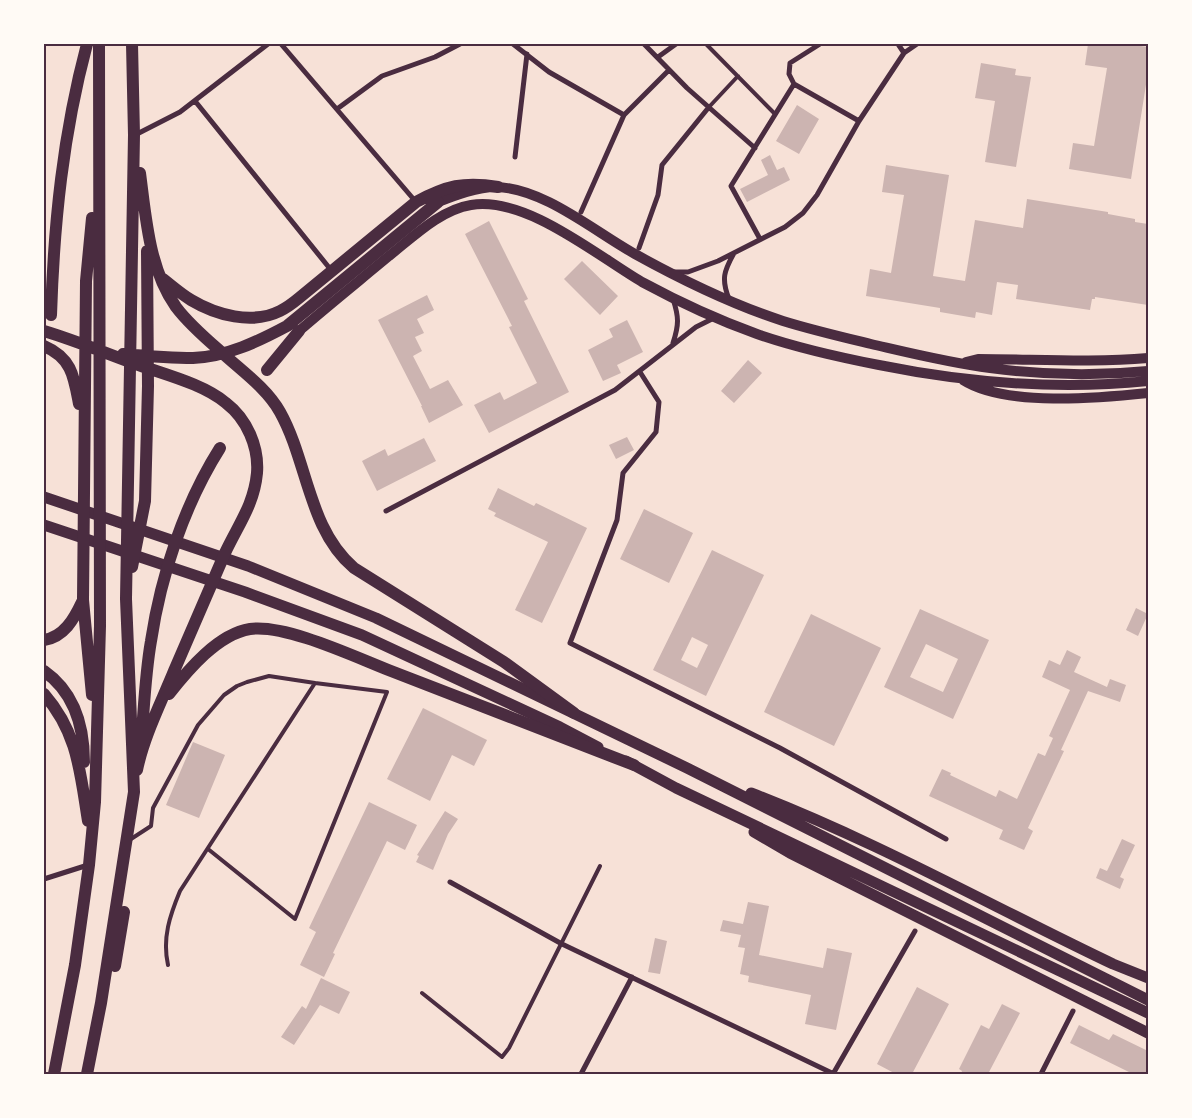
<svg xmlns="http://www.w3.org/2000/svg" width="1192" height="1118" viewBox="0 0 1192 1118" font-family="'Titillium Web',sans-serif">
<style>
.building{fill:#ccb4b1;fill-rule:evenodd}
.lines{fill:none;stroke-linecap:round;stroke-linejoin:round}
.service{stroke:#4a2c40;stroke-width:4}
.minor{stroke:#4a2c40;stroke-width:5}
.secondary{stroke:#4a2c40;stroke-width:10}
.primary{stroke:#4a2c40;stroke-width:11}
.trunk{stroke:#4a2c40;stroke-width:12}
.neatline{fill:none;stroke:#4a2c40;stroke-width:2}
</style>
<rect width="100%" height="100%" fill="#f7e1d7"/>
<path class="building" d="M1088 44H1127L1148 47V72L1131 179 1069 169 1073 143 1094 146 1107 68 1085 65Z
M981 63 1016 69 1015 75 1031 77 1016 167 985 162 995 101 975 98Z
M797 105 819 119 799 154 776 141Z
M770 155 777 170 784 167 790 180 747 202 740 189 768 175 761 160Z
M886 165 949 175 933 276 965 281 975 220 1023 228 1027 199 1108 212V214L1135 219V222L1148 224V305L1095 297V299H1092L1090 310 1016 299 1018 285 997 282 992 315 976 312 975 318 940 312V308L866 296 870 269 891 273 904 195 882 192Z
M489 221 528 299 524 301 569 392 489 433 474 405 500 392 504 400 537 383 509 327 512 326 465 234Z
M582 261 618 296 600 315 564 279Z
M427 295 434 310 417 319 424 333 415 337 422 351 413 356 430 389 448 380 463 405 429 423 421 406H422L378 320Z
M627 320 643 352 617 365 621 373 603 381 588 350 613 337 609 329Z
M748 360 762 373 734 403 721 391Z
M627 437 634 450 616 459 609 445Z
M424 438 436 461 377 491 362 461 385 449 388 456Z
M498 488 534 506 536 503 587 528 542 623 515 610 548 542 494 516 496 513 488 509Z
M644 509 693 533 669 583 620 559Z
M712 550 764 575 706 696 653 670ZM692 637 708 645 697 668 681 660Z
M1136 608 1148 614 1138 636 1126 630Z
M920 609 989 640 953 719 884 687ZM926 644 958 659 943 692 910 677Z
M811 614 881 648 834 746 764 712Z
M1067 650 1081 657 1074 672 1107 687 1110 679 1126 685 1120 702 1088 691 1061 750 1064 751 1028 828 1033 831 1024 850 999 839 1003 830 929 796 942 769 951 773 950 775 996 797 999 790 1017 799 1038 753 1045 756 1053 738 1049 736 1070 690 1042 677 1049 660 1060 665Z
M423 708 487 740 474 766 452 755 430 801 387 779Z
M193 742 225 755 199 818 166 805Z
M369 802 417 825 405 850 387 841 333 953 335 954 324 977 300 965 316 932 309 928Z
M445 811 458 819 448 834 433 870 416 862 419 856 417 855Z
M1122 839 1135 845 1120 877 1124 879 1120 889 1096 878 1100 868 1107 871Z
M748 902 769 906 759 955 823 968 827 948 852 953 836 1030 805 1024 811 995 748 982 749 976 740 974 745 948 738 947 741 935 720 931 723 920 743 924Z
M655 938 667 941 660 974 648 972Z
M321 978 350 992 339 1014 320 1005 294 1045 281 1037 302 1006 306 1009Z
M917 987 949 1004 912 1074H896L877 1064Z
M1002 1004 1020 1013 988 1074H961L962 1071 959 1069 981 1025 989 1029Z
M1079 1025 1109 1040 1113 1034 1148 1051V1074H1133L1070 1043Z"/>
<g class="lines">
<path class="service" d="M706 44 775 114
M709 107 738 76
M131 839 151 826 153 808 198 725 224 695 237 686 247 682 269 676 315 683
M168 965C162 938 170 915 180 891L315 683 387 692 295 919 208 849
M422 993 502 1057 509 1048 600 866"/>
<path class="minor" d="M281 44 416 202
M513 44 549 72 624 115
M644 44 687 88 755 148
M820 44 790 63 789 74 794 84 859 121
M898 44 904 53
M658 57 676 44
M195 101 331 270
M337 109 382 76 435 57 460 44
M135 135 180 112 268 44
M515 157 527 54
M581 212 624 115 669 70
M760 239 731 186 794 84
M639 248 658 195 662 165 709 107
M674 272H688L718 261 785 227 803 213 817 195 859 121 904 53 917 44
M673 299C679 317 679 325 673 343
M729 299C721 279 724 271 734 253
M640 372 659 402 656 432 623 473 617 520 570 643 780 748 946 839
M386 511 615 390 696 327 714 318
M44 879 88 865
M450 882 562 944 834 1074
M581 1074 632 977
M833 1074 915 931
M1041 1074 1073 1011"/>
<path class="secondary" d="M438 202C456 195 477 187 496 187 544 188 595 232 635 254 682 280 731 304 783 321 812 330 842 337 871 344 910 353 950 363 990 368 1041 375 1097 376 1148 371
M299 331C329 305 359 281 389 256 413 237 440 210 471 205 526 196 596 255 642 282 679 302 718 320 757 334 797 348 838 357 879 365 968 383 1058 390 1148 381
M966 362 978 359C1034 359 1091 363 1148 358
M963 380C1005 407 1100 398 1148 393"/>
<path class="primary" d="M44 497 248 566 376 618 687 768 1148 1000
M44 525 245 592 362 635 560 727 598 747
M626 761 676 788 1148 1013
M751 793C876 841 993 907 1113 964L1148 978
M754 832 790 853 1148 1033"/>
<path class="trunk" d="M140 173C146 218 149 269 176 307 188 323 204 337 219 350 239 369 266 387 280 412 308 462 308 529 354 568L504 662 574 713
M92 218 86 281 83 600 92 695
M163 279C172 286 181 294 191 300 216 315 252 325 280 311 286 308 293 303 299 298L416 202C446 186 464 181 498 187
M51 315C54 222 63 134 87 44
M44 331C74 340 103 352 133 363 162 374 202 383 226 403 247 419 259 447 257 473 254 505 238 525 225 553 208 592 191 632 174 671 161 703 144 736 137 770
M44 346C72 358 74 377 79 404
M123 354C146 356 170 358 193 358 226 357 259 341 287 326L438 202
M267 370 299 331
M132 567 145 501 148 386 147 251
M44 640C64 637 74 619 82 602
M44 671C74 692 84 727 84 762
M44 694C78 733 80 772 88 821
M169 694C188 670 218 634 250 629 286 624 355 657 391 671 472 702 553 734 634 765
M141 744C144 710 145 675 151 641 161 575 184 505 220 448
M115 966 124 912
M54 1074 75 965 89 865 95 802 100 626 99 44
M87 1074 101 1003 134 792 126 599 134 135 132 44"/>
</g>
<rect width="1192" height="1118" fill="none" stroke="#fffaf5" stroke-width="90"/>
<rect x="45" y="45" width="1102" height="1028" class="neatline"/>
</svg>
